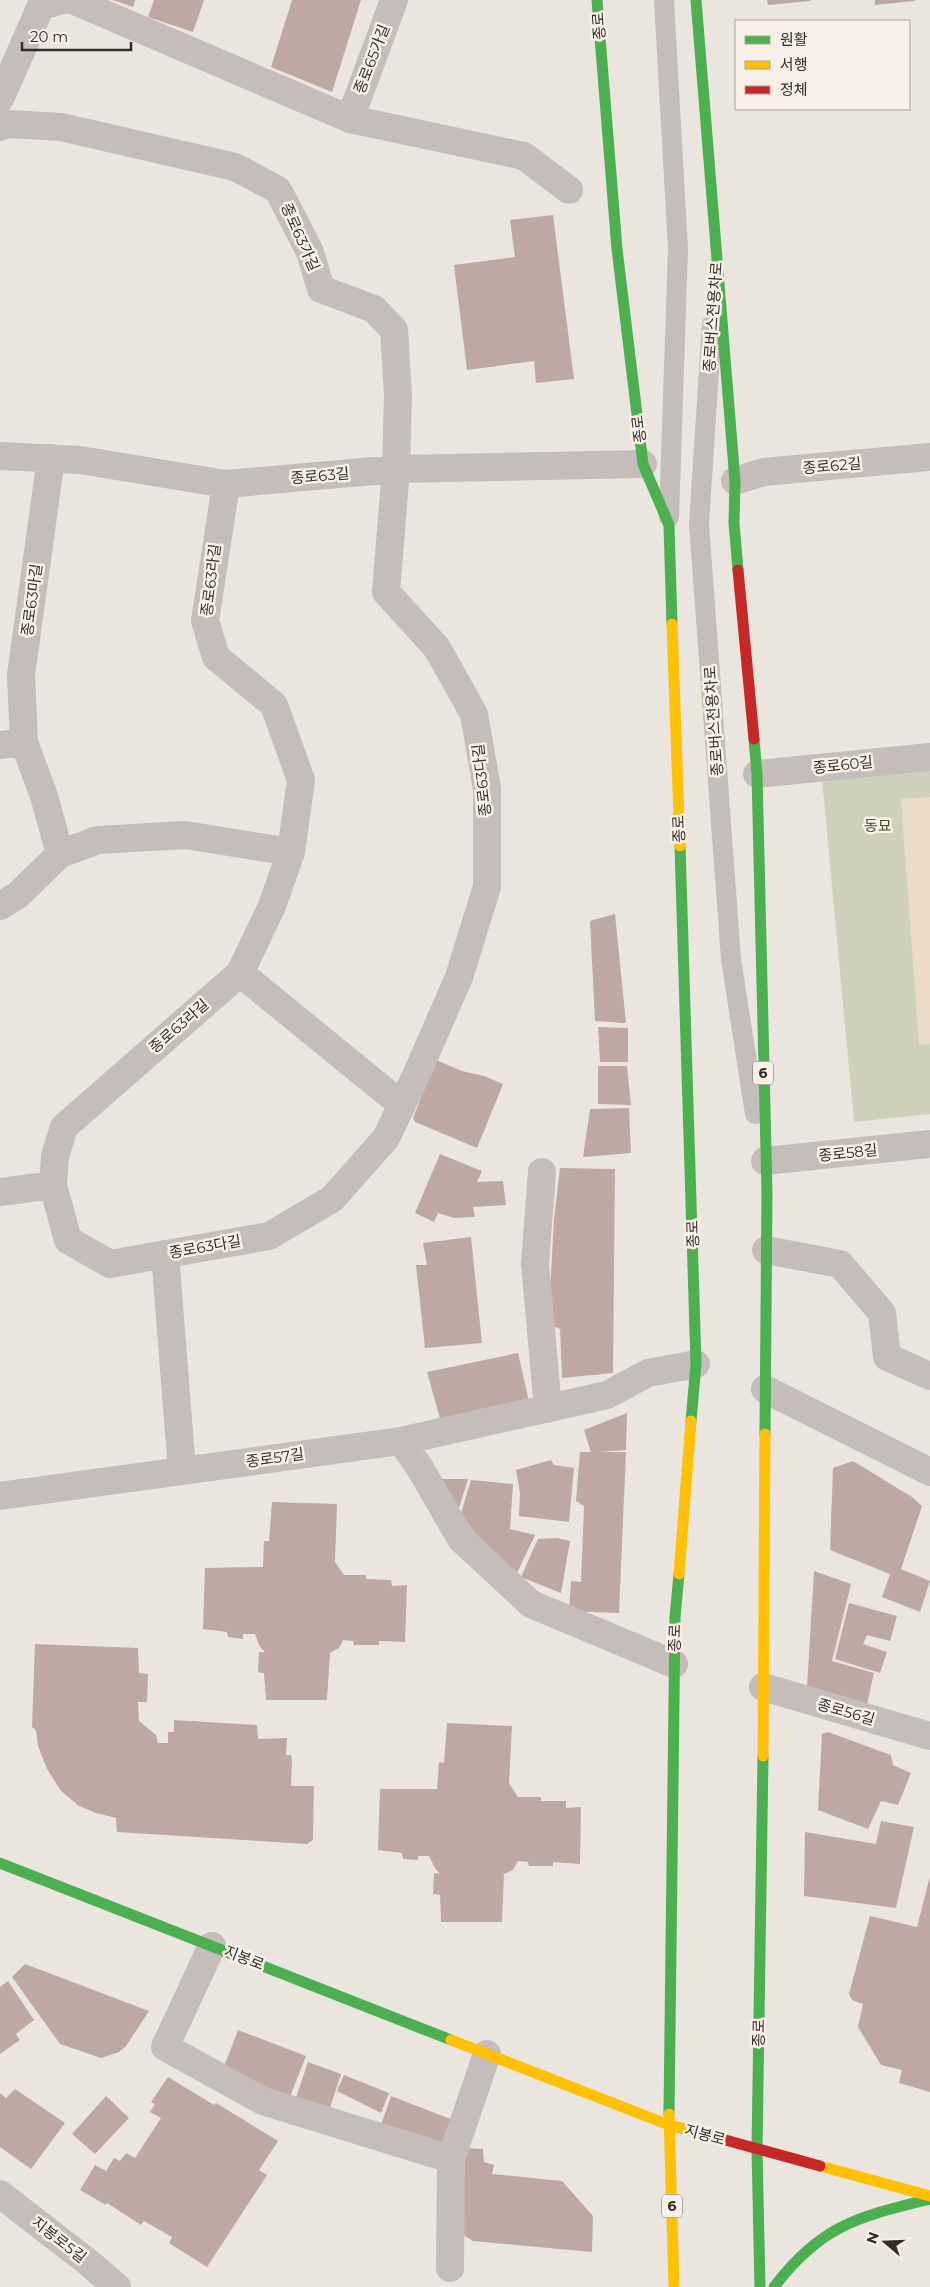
<svg xmlns="http://www.w3.org/2000/svg" width="930" height="2287" viewBox="0 0 930 2287" font-family="Montserrat,'Noto Sans KR',sans-serif">
<style>
.green{fill:#ced0bb}
.sand{fill:#eadbc8}
.building{fill:#bea8a2}
.lines{fill:none;stroke-linecap:round;stroke-linejoin:round}
.lane{stroke:#c4bdb9;stroke-width:20}
.street{stroke:#c4bdb9;stroke-width:28}
.fast{stroke:#4caf50;stroke-width:11}
.slow{stroke:#ffc107;stroke-width:11}
.jam{stroke:#c62828;stroke-width:11}
.labels{text-anchor:middle;stroke-width:5;stroke-linejoin:round;paint-order:stroke}
.shield{fill:#f8efe7;stroke:#706661;stroke-width:1}
.shield-label{font-size:14px;font-weight:bold;fill:#352b28}
.street-label{font-size:15px;fill:#352b28;stroke:#f8efe7}
.park-label{font-size:15px;fill:#47512d;stroke:#f8efe7}
</style>
<rect width="100%" height="100%" fill="#ebe5e0"/>
<path class="green" d="M930 769V1114L854 1122 822 779Z"/>
<path class="sand" d="M930 797V1044L919 1045 901 799Z"/>
<path class="building" d="M113 0H135L133 7Z
M154 0H204L193 32 148 17Z
M292 0H361L332 92 271 67Z
M767 0H810V1L768 5Z
M875 0H915V1L875 5Z
M553 215 574 379 536 383 534 361 467 370 454 265 515 257 510 220Z
M615 914 626 1023 595 1021 590 921Z
M598 1027 628 1028V1062H600Z
M436 1060 462 1071 484 1076 503 1084 477 1148 415 1122 413 1118Z
M598 1066H627L631 1105 598 1104Z
M629 1108 631 1153 583 1157 590 1109Z
M440 1154 482 1171 477 1182 503 1181 506 1205 473 1207 475 1217 454 1218 438 1213 434 1222 415 1213Z
M560 1168 615 1169 613 1373 562 1378 560 1329 553 1326 550 1294 554 1219Z
M471 1237 482 1343 425 1348 416 1265H427L423 1243Z
M518 1353 530 1406 441 1422 427 1372Z
M627 1413 626 1450 599 1452H626L619 1613 569 1611 571 1581 581 1582 584 1506 576 1501 580 1452H591L584 1430Z
M551 1460 554 1465 574 1468 569 1522 519 1516 520 1493 516 1470Z
M853 1461 912 1497 922 1506 901 1569 930 1581 920 1612 882 1597 890 1574 830 1550 833 1468Z
M437 1479H468L459 1508Z
M471 1480 513 1484 510 1529 535 1535 516 1575 499 1569 461 1513Z
M272 1502 337 1504 335 1562 344 1575H366V1579L391 1580 392 1586 407 1585 405 1642 379 1641V1645H354L353 1641 343 1640 339 1648 330 1653 327 1700H266L264 1673 258 1672 259 1652H265L260 1647 255 1634H243V1639L228 1637 227 1632 203 1629 205 1568 263 1567 264 1541H269Z
M557 1538 570 1541 561 1593 521 1577 538 1539Z
M814 1571 851 1584 832 1661 874 1673 866 1709 807 1687Z
M849 1603 897 1616 890 1641 867 1635 863 1644 887 1652 880 1673 835 1659Z
M35 1644 138 1648 139 1673 148 1674 147 1702H138L139 1721 156 1735 158 1743H168V1732H174V1720L257 1725 258 1739 287 1738 286 1755H291L292 1761 291 1786H314L313 1840 307 1844 117 1832 116 1818 96 1813 79 1806 61 1791 47 1769 38 1746 36 1730 32 1727Z
M447 1723 512 1726 509 1783 518 1797H541V1801H566V1808L581 1807 580 1864 553 1862V1866H529L528 1862 518 1861 513 1870 504 1874 502 1922H441L440 1895 433 1894 434 1873 440 1874 435 1868 429 1856H418V1860L403 1859 402 1853 378 1850 380 1789H437L439 1762 444 1763Z
M828 1732 891 1755 893 1765 911 1773 898 1805 881 1801 868 1829 818 1810 822 1734Z
M881 1821 914 1827 896 1908 804 1896 805 1832 876 1844Z
M930 1876V2092L899 2083 902 2070 881 2065 858 2027 863 2004 852 2000 849 1994 870 1916 917 1927Z
M25 1964 149 2011 126 2046 119 2052 101 2058 60 2044 12 1977Z
M8 1981 34 2020 16 2034 20 2040 0 2054V1987Z
M238 2030 306 2056 289 2099 222 2072Z
M308 2062 341 2074 327 2117 294 2104Z
M344 2075 389 2093 381 2113 337 2091Z
M168 2077 214 2105 216 2103 278 2141 259 2170 267 2175 207 2267 169 2243 172 2237 144 2221 141 2225 107 2203 106 2205 80 2190 95 2165 106 2171 114 2158 120 2161 126 2153 135 2158 161 2118 150 2112 155 2104 151 2102Z
M15 2089 65 2123 31 2169 0 2147V2093L6 2098Z
M106 2096 129 2118 95 2154 72 2134Z
M391 2096 453 2120 440 2150 380 2128Z
M465 2148 483 2149 484 2162 494 2165 492 2174 562 2181 593 2216 592 2252 473 2241 465 2236 458 2221Z"/>
<g class="lines">
<path class="lane" d="M664 0 678 249 669 517
M712 324 699 524 731 959 755 1114"/>
<path class="street" d="M72 0 350 119 524 156 569 190
M0 99 41 6 63 0
M350 119 394 0
M0 127 8 124 61 127 235 167 278 190 310 252 321 289 374 309 394 330 398 394 396 469 386 592 437 648 474 714 487 789V887L459 977 418 1071 386 1138 332 1199 269 1236 110 1264 68 1240 53 1185 55 1156 64 1127 240 973 272 906 291 852 301 780 274 705 216 657 205 621 226 484
M0 456 80 460 226 484 396 469 643 464
M51 458 21 675 24 742 44 796 60 854
M735 481 763 472 930 457
M0 745 24 742
M757 774 930 757
M0 906 18 895 60 854 98 840 185 835 291 852
M240 973 402 1105
M765 1161 930 1144
M542 1172 535 1263 548 1409
M0 1192 53 1185
M766 1250 840 1264 882 1313 887 1357 930 1376
M165 1254 182 1471
M765 1389 930 1472
M401 1441 420 1468 461 1539 531 1604 674 1664
M0 1496 401 1441 607 1395 648 1373 696 1364
M763 1687 930 1736
M212 1946 165 2047 263 2101 451 2159
M0 2194 89 2263 117 2287
M450 2268 451 2159 487 2054"/>
<path class="fast" d="M597 0 617 249 643 464 669 525 672 624
M696 0 735 481 734 523 738 570
M754 739 757 774 767 1192 765 1434
M680 846 696 1364 691 1421
M0 1863 451 2040
M669 2114 675 1617 679 1574
M760 2287 757 2149 763 1756
M774 2287C821 2225 858 2217 930 2199"/>
<path class="slow" d="M672 624 680 846
M679 1574 691 1421
M763 1756 765 1434
M451 2040 669 2125 700 2133
M669 2114 674 2287
M820 2166 930 2196"/>
<path class="jam" d="M738 570 754 739
M700 2133 820 2166"/>
</g>
<g class="labels">
<g class="shield">
<rect x="753" y="1061.5" width="20" height="23" rx="4"/>
<rect x="662" y="2194.5" width="20" height="23" rx="4"/>
</g>
<g class="shield-label">
<text x="763" y="1078">6</text>
<text x="672" y="2211">6</text>
</g>
<g class="street-label">
<text transform="translate(599 26) rotate(-94)" y="5">종로</text>
<text transform="translate(372 59) rotate(-69)" y="5">종로65가길</text>
<text transform="translate(300 237) rotate(66)" y="5">종로63가길</text>
<text transform="translate(713 317) rotate(-86)" y="5">종로버스전용차로</text>
<text transform="translate(639 429) rotate(-97)" y="5">종로</text>
<text transform="translate(832 466) rotate(-5)" y="5">종로62길</text>
<text transform="translate(320 476) rotate(-5)" y="5">종로63길</text>
<text transform="translate(211 580) rotate(-83)" y="5">종로63라길</text>
<text transform="translate(32 600) rotate(-82)" y="5">종로63마길</text>
<text transform="translate(714 721) rotate(-94)" y="5">종로버스전용차로</text>
<text transform="translate(843 765) rotate(-6)" y="5">종로60길</text>
<text transform="translate(482 780) rotate(-96)" y="5">종로63다길</text>
<text transform="translate(679 829) rotate(-92)" y="5">종로</text>
<text transform="translate(179 1026) rotate(-41)" y="5">종로63라길</text>
<text transform="translate(848 1153) rotate(-6)" y="5">종로58길</text>
<text transform="translate(693 1234) rotate(-92)" y="5">종로</text>
<text transform="translate(205 1247) rotate(-10)" y="5">종로63다길</text>
<text transform="translate(275 1458) rotate(-8)" y="5">종로57길</text>
<text transform="translate(675 1638) rotate(-89)" y="5">종로</text>
<text transform="translate(846 1712) rotate(16)" y="5">종로56길</text>
<text transform="translate(244 1958) rotate(21)" y="5">지봉로</text>
<text transform="translate(759 2033) rotate(-89)" y="5">종로</text>
<text transform="translate(705 2135) rotate(15)" y="5">지봉로</text>
<text transform="translate(59 2240) rotate(38)" y="5">지봉로5길</text>
</g>
<g class="park-label">
<text x="878" y="831">동묘</text>
</g>
</g>
<rect x="735" y="20" width="175" height="90" fill="#f8efe7" stroke="#aaa19b"/>
<rect x="745" y="36" width="25" height="8" fill="#4caf50" stroke="#aaa19b"/>
<text x="780" y="45" font-size="15" fill="#352b28">원활</text>
<rect x="745" y="61" width="25" height="8" fill="#ffc107" stroke="#aaa19b"/>
<text x="780" y="70" font-size="15" fill="#352b28">서행</text>
<rect x="745" y="86" width="25" height="8" fill="#c62828" stroke="#aaa19b"/>
<text x="780" y="95" font-size="15" fill="#352b28">정체</text>
<g transform="translate(885 2242) rotate(289)" stroke="#f8efe7" stroke-width="4" paint-order="stroke">
<path d="M0-4L9 19L0 12L-9 19Z" fill="#352b28"/>
<text y="-8" font-size="14" font-weight="bold" text-anchor="middle" fill="#352b28">N</text>
</g>
<path d="M22 42v8h109v-8" fill="none" stroke="#352b28" stroke-width="2.5"/>
<text x="30" y="42" font-size="15" fill="#352b28" stroke="#f8efe7" stroke-width="4" paint-order="stroke">20 m</text>
</svg>
